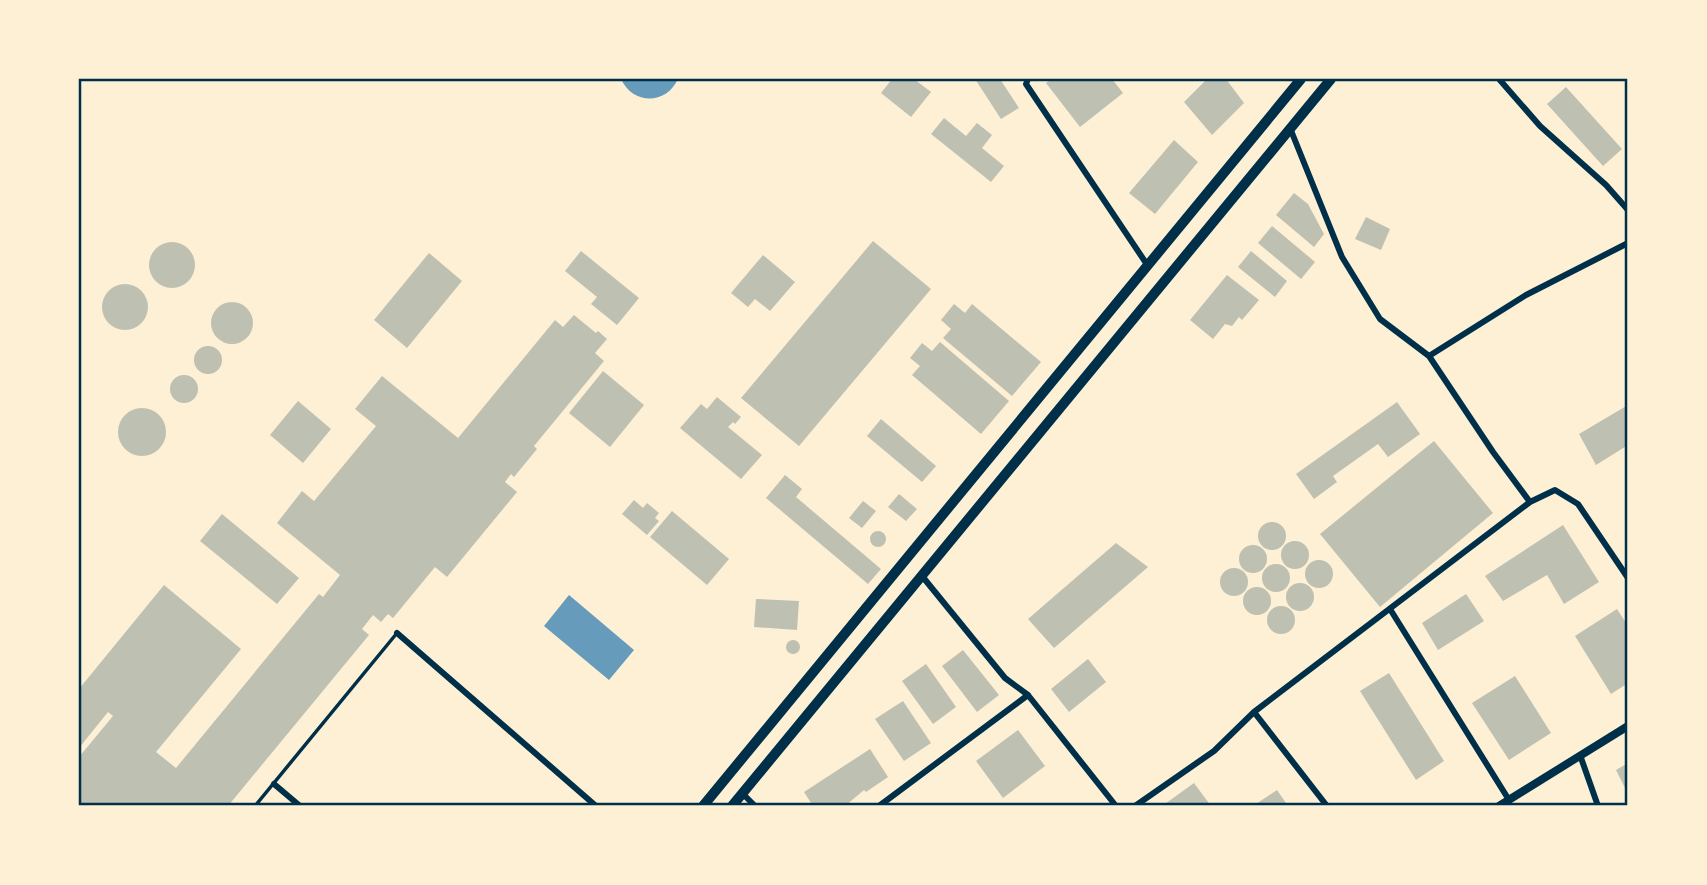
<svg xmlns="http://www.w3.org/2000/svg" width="1707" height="885" viewBox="0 0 1707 885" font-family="'Golos Text',sans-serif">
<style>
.water{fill:#669bbc}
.building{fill:#bec0b2}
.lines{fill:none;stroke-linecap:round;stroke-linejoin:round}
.service{stroke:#003049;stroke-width:3.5}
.minor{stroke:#003049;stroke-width:6}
.tertiary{stroke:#003049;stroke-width:8}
.primary{stroke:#003049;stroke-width:10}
.neatline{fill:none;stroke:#003049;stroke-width:2.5}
</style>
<rect width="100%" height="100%" fill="#fdf0d5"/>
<path class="water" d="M621 79H678C666 105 633 105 621 79Z
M569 595 634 650 609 680 544 626Z"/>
<path class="building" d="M892 79H914L931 92 911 117 881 93Z
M975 79H1000L1019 108 1001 119Z
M1052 79H1112L1123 93 1080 127 1046 83Z
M1207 79H1226L1244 103 1212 135 1184 102Z
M1566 87 1622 149 1603 166 1547 104Z
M944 118 966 136 977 123 992 135 982 148 1004 166 991 182 931 134Z
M1174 140 1198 162 1155 214 1129 193Z
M1294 193 1308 204 1324 234 1314 247 1276 215Z
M1366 217 1390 229 1381 250 1355 239Z
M1272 226 1315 262 1301 279 1258 243Z
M873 241 931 289 799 446 741 398Z
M149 265a23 23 0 1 1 46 0a23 23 0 1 1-46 0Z
M581 251 639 298 617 325 591 304 597 297 565 271Z
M1251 251 1287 281 1275 297 1238 267Z
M429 253 462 281 407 348 374 320Z
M763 255 795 282 770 311 755 299 748 307 731 293Z
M1227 275 1259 300 1242 320 1239 317 1232 326 1225 324 1213 339 1190 320Z
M102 307a23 23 0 1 1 46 0a23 23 0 1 1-46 0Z
M211 323a21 21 0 1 1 42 0a21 21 0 1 1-42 0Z
M954 304 965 313 972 304 1041 362 1012 396 943 338 951 329 941 320Z
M574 315 596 333 598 331 607 339 595 353 604 361 534 446 537 449 514 477 511 474 505 482 517 492 447 577 435 567 393 618 388 614 381 622 373 615 362 629 369 635 228 806H79V757L113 716 108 712 79 748V689L164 585 241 649 156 752 176 768 319 594 323 597 340 575 277 523 302 491 314 501 376 426 355 409 382 376 458 438 555 320 563 327Z
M940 342 1009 401 981 434 912 375 920 366 910 358 922 343 932 351Z
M194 360a14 14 0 1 1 28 0a14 14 0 1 1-28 0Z
M603 371 644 405 610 447 569 413Z
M170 389a14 14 0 1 1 28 0a14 14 0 1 1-28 0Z
M717 397 741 417 735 424 733 422 728 427 762 455 741 479 680 428 701 404 707 409Z
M298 401 331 429 303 463 270 435Z
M1397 402 1420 434 1388 457 1378 444 1333 476 1337 482 1314 499 1296 474Z
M1628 405V445L1596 465 1579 434Z
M118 432a24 24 0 1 1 48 0a24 24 0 1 1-48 0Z
M881 419 936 466 922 482 867 436Z
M1434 441 1493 513 1380 607 1320 534Z
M785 475 802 489 796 497 881 569 868 584 766 498Z
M899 494 917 509 906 521 888 507Z
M634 500 643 508 647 503 659 513 655 518 659 521 647 535 622 514Z
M863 501 876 511 862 528 849 518Z
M672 511 729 559 707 585 650 537Z
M222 514 299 578 277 604 200 541Z
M1258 536a14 14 0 1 1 28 0a14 14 0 1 1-28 0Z
M1563 525 1599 582 1564 604 1547 575 1503 601 1485 576Z
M870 539a8 8 0 1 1 16 0a8 8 0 1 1-16 0Z
M1281 555a14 14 0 1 1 28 0a14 14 0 1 1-28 0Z
M1116 543 1148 567 1054 648 1028 619Z
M1239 559a14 14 0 1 1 28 0a14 14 0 1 1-28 0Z
M1305 574a14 14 0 1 1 28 0a14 14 0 1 1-28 0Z
M1262 578a14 14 0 1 1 28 0a14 14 0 1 1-28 0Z
M1220 582a14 14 0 1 1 28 0a14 14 0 1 1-28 0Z
M1286 597a14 14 0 1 1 28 0a14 14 0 1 1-28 0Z
M1243 601a14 14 0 1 1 28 0a14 14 0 1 1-28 0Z
M1466 594 1484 621 1438 650 1422 623Z
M756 599 799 601 797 630 754 627Z
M1267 620a14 14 0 1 1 28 0a14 14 0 1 1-28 0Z
M1617 609 1628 626V683L1611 694 1575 636Z
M786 647a7 7 0 1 1 14 0a7 7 0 1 1-14 0Z
M963 650 999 695 977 712 942 666Z
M1088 659 1106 682 1069 712 1051 689Z
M926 664 956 707 933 724 902 681Z
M1389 673 1444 761 1416 780 1360 691Z
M1515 676 1551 733 1509 760 1472 703Z
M903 701 931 743 904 761 875 719Z
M1018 730 1045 766 1003 798 976 761Z
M870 749 888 777 866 792 864 790 845 806H813L804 792Z
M1628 763V794L1616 770Z
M1194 783 1211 806H1162Z
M1277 790 1288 806H1253Z"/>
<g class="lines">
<path class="service" d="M255 806 397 633"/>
<path class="minor" d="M1028 79 1026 84 1148 266
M1499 79 1540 126 1606 185 1628 210
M1290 128 1342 257 1380 319 1429 356 1493 452 1530 502
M1429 356 1526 295 1628 243
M922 576 1005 678 1028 695
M1390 609 1509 800
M397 633 596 806
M1254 712 1327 806
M1580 755 1598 806
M274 784 300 806
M742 793 755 806
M879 806 1028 695 1116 806
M1135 806 1214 751 1254 712 1530 502 1555 490 1578 504 1628 578"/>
<path class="tertiary" d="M1499 806 1628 726"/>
<path class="primary" d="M703 806 1301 79
M732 806 1331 79"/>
</g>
<rect width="1707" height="885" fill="none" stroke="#fdf0d5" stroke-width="161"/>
<rect x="80" y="80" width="1546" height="724" class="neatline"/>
</svg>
